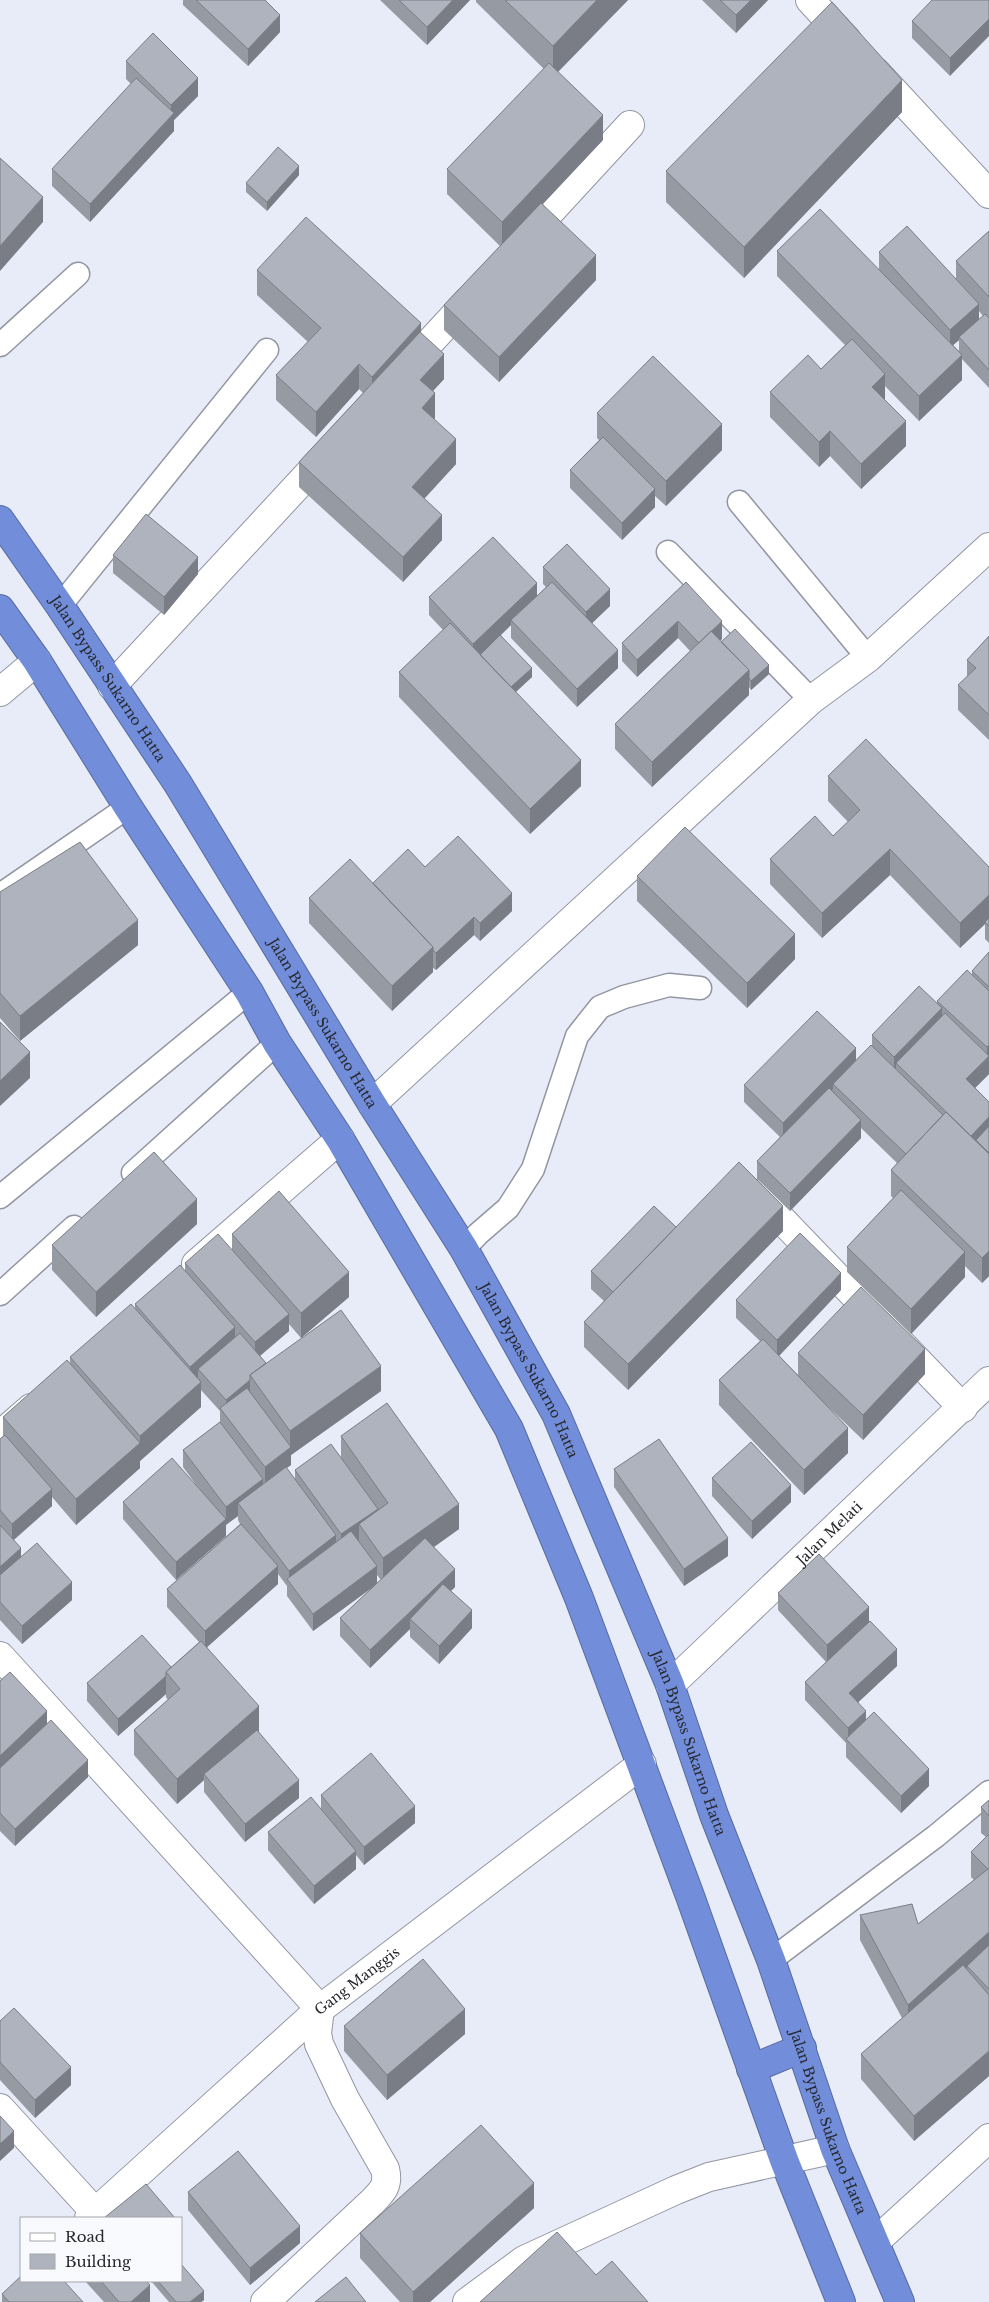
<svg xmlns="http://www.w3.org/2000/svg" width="989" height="2302" viewBox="0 0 989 2302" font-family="'Libre Baskerville',serif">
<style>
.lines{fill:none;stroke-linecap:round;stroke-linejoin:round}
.lane-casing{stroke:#9296a1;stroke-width:25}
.street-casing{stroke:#9296a1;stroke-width:30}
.highway-casing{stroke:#576a9d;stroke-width:30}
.lane{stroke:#fff;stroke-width:22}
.street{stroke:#fff;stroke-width:28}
.highway{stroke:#728dda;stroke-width:28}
.wall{fill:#969aa3;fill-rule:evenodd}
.shaded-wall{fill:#7a7d85}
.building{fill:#afb3be;stroke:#7a7d85}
.labels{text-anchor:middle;stroke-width:4.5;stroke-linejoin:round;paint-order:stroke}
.street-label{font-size:14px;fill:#26282c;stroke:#f8fafe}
</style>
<rect width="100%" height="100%" fill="#e8ecf8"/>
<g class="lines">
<defs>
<path id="lane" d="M0 345 78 274
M739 502 868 658
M668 552 811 700
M60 606 267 350
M0 895 128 807
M133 1173 277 1043
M0 1197 249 992
M464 1249 478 1234 508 1208 533 1169 577 1036 600 1007 624 997 669 985 700 988
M0 1294 74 1227
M771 1960 936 1836 989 1792"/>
<g id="street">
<path d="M810 0 847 40"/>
<path d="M876 72 989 194"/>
<path d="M525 239 630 125"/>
<path d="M405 369 469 300"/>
<path d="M112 686 325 456"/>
<path d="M0 692 37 661"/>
<path d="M372 1104 811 700 868 658 989 547"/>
<path d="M757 1194 963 1408"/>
<path d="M196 1264 340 1139"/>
<path d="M0 1435 31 1408"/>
<path d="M0 1656 320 2009 317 2033 319 2044 345 2099 385 2169C389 2185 383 2191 372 2202L265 2302"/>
<path id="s1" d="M670 1685 989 1381"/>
<path d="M0 2108 95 2212"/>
<path id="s2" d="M89 2218 320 2009 642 1764"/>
<path d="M875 2242 989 2138"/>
<path d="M467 2302 524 2260 676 2190 709 2177 835 2149"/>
</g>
<g id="highway">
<path id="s3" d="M0 520 60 606 178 784 372 1104 464 1249 556 1414 670 1685 714 1815 771 1960 835 2149 900 2302"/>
<path d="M0 609 37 661 128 807 249 992 277 1043 340 1139 509 1429 579 1598 690 1896 784 2160 841 2302"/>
<path d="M751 2069 802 2048"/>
</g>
</defs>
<use href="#lane" class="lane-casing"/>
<use href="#street" class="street-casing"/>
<use href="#highway" class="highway-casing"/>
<use href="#lane" class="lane"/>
<use href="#street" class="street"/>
<use href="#highway" class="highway"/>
</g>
<path class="wall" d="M183 0H265L280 32 248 66 183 5Z
M380 0H470L427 45Z
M476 0H628L558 72 603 140 543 204 596 280 499 382 444 330V305L500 246 447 194V169L544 69 476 2Z
M702 0H768L736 33Z
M989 0 950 76 912 38V21Z
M126 61 198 96 174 120V131L90 222 52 186V169L131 84 126 79Z
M902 112 744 278 666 202V171Z
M299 175 267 211 246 192V183Z
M989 231V388L962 359V380L919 421 885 386V400L906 446 861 489 830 456 819 467 770 417V392L821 369 845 345 777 276V251L879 269V252L956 280V261ZM979 311 983 316 979 320ZM959 340V351L953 345Z
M257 270 421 333 444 379 433 391 435 418 434 419 456 464 424 499 442 540 403 582 299 487V462L363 393 359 389 316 437 276 400V375L308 342 257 295Z
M597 413 722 450 666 506 655 496V507L622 540 570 488V470L599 440 597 438Z
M113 555 198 574 164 615 113 573Z
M543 567 610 606 592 623 618 668 577 707 511 638V625L501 635 532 677 516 692 581 786 530 834 399 697V672L443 630 429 615V597L537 596 546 587 543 584Z
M686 582 722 639 720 640 769 674 751 690 749 687V695L652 787 615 749V724L690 651 678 638 637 677 622 661V643Z
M989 636V740L958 710V685L967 677V660Z
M828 776 989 867V943L985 939V924L960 948 890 875 822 938 770 884V859L833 836 848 822 828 801Z
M425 867 512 911 480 941 474 935 436 970 433 968V972L392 1011 309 923V898L373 883Z
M637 876 795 959 747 1008 637 901Z
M0 892 138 945 20 1041 0 1018Z
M989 952V1074L975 1088 989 1102V1276L982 1283 965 1266V1277L911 1334 847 1272V1247L893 1198 891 1196V1170L897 1163 861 1128V1138L790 1211 757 1179V1161L780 1137 744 1102V1085L856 1060 872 1046V1035L937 1003V1001L972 974V971Z
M197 1224 96 1317 52 1270V1245Z
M676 1227 783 1231 628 1390 584 1347V1322L604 1301 591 1289V1271Z
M232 1234 349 1297 301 1338 289 1324V1331L260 1356 266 1363 381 1391 291 1455V1465L286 1468 295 1480V1470L341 1458V1436L459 1529 434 1547 455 1587 451 1591 472 1628 439 1664 410 1637V1629L370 1668 340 1636V1618L373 1587 313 1631 287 1596V1586L278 1574V1584L207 1647 259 1731 258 1732 299 1798 245 1842 204 1792V1780L177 1804 134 1755V1730L168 1700 166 1697V1694L118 1736 87 1701V1683L171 1667 199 1642 167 1607V1589L240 1524 238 1520V1516L226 1524V1536L176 1580 123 1519V1502L200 1490 183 1467V1450L220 1422V1411L201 1390V1407L140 1461V1468L76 1525 52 1497V1506L14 1540 21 1557 72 1600 22 1644 0 1620V1439L3 1436V1417L70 1364V1357L135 1308V1304L185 1270V1263L232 1249ZM377 1575 381 1580 377 1583Z
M841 1290 779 1356 798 1375V1353L925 1374 863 1440 820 1399 848 1453 804 1495 719 1405V1380L760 1341 736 1318V1300Z
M614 1469 728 1556 684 1586 614 1487Z
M712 1478 791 1502 752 1539 712 1496Z
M778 1593 869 1623 897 1666 858 1702 866 1720 929 1786 901 1813 846 1757V1743L805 1700V1682L826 1662 778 1610Z
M0 1681 47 1724 88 1777 15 1846 0 1831Z
M321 1795 415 1823 364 1865 356 1855V1869L314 1904 268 1850V1832L321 1809Z
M989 1800V2076L914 2141 861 2079V2054L902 2018 860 1940V1915L918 1924 974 1880 971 1877V1852L986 1837 981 1833V1807Z
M0 2021 71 2085 35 2118 0 2080Z
M344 2026 465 2034 387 2100 344 2051Z
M188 2192 300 2243 250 2285 188 2210Z
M534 2208 430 2302H400L360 2258V2233Z
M85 2281H146L150 2302H104Z
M151 2281H181L204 2300 201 2302H169Z
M2 2294 83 2302H2Z"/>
<path class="shaded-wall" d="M453 0H470L427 45V27Z
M597 0H628L553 77V46Z
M751 0H768L736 33V15Z
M280 15V32L248 66V49Z
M989 19V36L950 76V58Z
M198 78V96L174 120V131L90 222V204L171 116V105Z
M902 80V112L744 278V247Z
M603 115V140L502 247V222Z
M299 166V175L267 211V202Z
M43 197V222L0 271V246Z
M596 255V280L499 382V357Z
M979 304V322L959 337V340L950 348V330Z
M421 323V348L372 402V377Z
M444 354V379L420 405V380Z
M962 355V380L919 421V396Z
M359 364V389L316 437V412Z
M885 374V399L872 412V387Z
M435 393V418L422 433V408Z
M906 421V446L861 489V464Z
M722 424V450L666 506V481Z
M830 431V456L819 467V442Z
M456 439V464L412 512V487Z
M655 489V507L622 540V523Z
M442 515V540L403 582V557Z
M198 557V574L164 615V597Z
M537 583V601L511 620V625L473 661V644Z
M610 589V606L586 629V612Z
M678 621V638L637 677V660Z
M722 621V639L699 661V643Z
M618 650V668L577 707V689Z
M769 665V674L751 690V681Z
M532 668V677L510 697V688Z
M749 670V695L652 787V762Z
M581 760V786L530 834V809Z
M890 849V875L822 938V913Z
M512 893V911L480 941V923Z
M989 895V921L985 922V924L960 948V923Z
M474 917V935L436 970V953Z
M138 920V945L20 1041V1016Z
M795 934V959L747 1008V983Z
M433 947V972L392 1011V986Z
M942 1008V1025L896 1063V1072L894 1075V1057Z
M989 1045V1074L966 1097V1079L987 1059V1047Z
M856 1048V1066L833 1084V1089L783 1141V1123Z
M30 1052V1078L0 1106V1081Z
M989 1117V1134L976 1140 971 1153V1136Z
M861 1120V1138L790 1211V1193Z
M197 1199V1224L96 1317V1292Z
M783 1206V1231L628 1390V1364Z
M989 1251V1276L982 1283V1258Z
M965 1252V1277L911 1334V1309Z
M349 1272V1297L301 1338V1313Z
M841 1273V1290L777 1358V1340Z
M289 1314V1331L255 1360V1342Z
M235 1327V1345L198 1369V1377L190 1385V1367Z
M925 1349V1374L863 1440V1415Z
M381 1366V1391L291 1455V1465L265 1484V1467L290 1448V1431Z
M250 1380V1397L226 1416V1400Z
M201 1382V1407L140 1461V1436Z
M848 1428V1453L804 1495V1470Z
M140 1443V1468L76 1525V1499Z
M263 1479V1497L238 1503V1516L226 1525V1507Z
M791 1485V1502L752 1539V1521Z
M52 1489V1506L12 1541V1524Z
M459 1504V1529L383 1583V1558Z
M378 1509V1527L359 1524V1540L341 1552V1534Z
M226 1519V1536L176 1580V1562Z
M336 1535V1553L289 1581V1571Z
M728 1538V1556L684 1586V1569Z
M21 1548V1566L0 1584V1567Z
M278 1566V1584L205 1649V1631Z
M377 1566V1584L313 1631V1614Z
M455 1569V1587L416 1624 410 1619V1629L370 1668V1650Z
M72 1582V1600L22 1644V1626Z
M869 1607V1624L827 1663V1645Z
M472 1610V1628L439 1664V1646Z
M897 1649V1666L849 1711V1693Z
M166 1676V1694L118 1736V1719Z
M259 1706V1731L207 1777 204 1774V1780L177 1804V1779Z
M47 1711V1729L0 1773V1756Z
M866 1711V1729L848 1742V1728Z
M88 1760V1777L15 1846V1829Z
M929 1769V1786L901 1813V1796Z
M299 1780V1798L245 1842V1824Z
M415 1806V1823L364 1865V1847Z
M356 1851V1869L314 1904V1886Z
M989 1932V1957L967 1966V1977L908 2030V2005Z
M465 2009V2034L387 2100V2075Z
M989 2051V2076L914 2141V2116Z
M71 2067V2085L35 2118V2100Z
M14 2131V2148L0 2161V2144Z
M534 2183V2208L430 2302H413V2292Z
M300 2226V2243L250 2285V2268Z
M150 2285V2302H131Z
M204 2291V2300L201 2302H190Z"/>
<path class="building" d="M196 0H265L280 15 248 49Z
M399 0H453L427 27Z
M505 0H597L553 46Z
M720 0H751L736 15Z
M932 0H989V19L950 58 912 21Z
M832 2 902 80 744 247 666 171Z
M153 33 198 78 171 105 126 61Z
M549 63 603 115 502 222 447 169Z
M136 78 174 113 90 204 52 169Z
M278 147 299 166 267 202 246 183Z
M0 158 43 197 0 246Z
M541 203 596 255 499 357 444 305Z
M820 209 962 355 919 396 777 251Z
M306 217 421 323 372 377 359 364 316 412 276 375 321 328 257 270Z
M907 226 979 304 950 330 879 252Z
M989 231V297L956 261Z
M985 314 989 318V370L959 337Z
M420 332 444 354 420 380 435 393 422 408 456 439 412 487 442 515 403 557 299 462Z
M852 339 885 374 872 387 906 421 861 464 830 431 819 442 770 392 808 355 821 369Z
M653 356 722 424 666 481 597 413Z
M603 437 655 489 622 523 570 470Z
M146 514 198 557 164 597 113 555Z
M493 537 537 583 473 644 429 597Z
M567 544 610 589 586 612 543 567Z
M552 582 618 650 577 689 511 620Z
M686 582 722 621 699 643 678 621 637 660 622 643Z
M450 623 581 760 530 809 399 672Z
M735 629 769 665 751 681 749 678V670L721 642Z
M711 631 749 670 652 762 615 724Z
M500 635 532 668 511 687 480 655Z
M989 636V715L958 685 976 668 967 660Z
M866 739 989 867V895L960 923 890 849 822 913 770 859 815 816 833 836 860 810 828 776Z
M685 827 795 934 747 983 637 876Z
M458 836 512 893 480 923 474 917 436 953 433 950V947L373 883 408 849 425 867Z
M80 842 138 920 20 1016 0 993V892Z
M350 859 433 947 392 986 309 898Z
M989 918V926L985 922Z
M989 952V987L972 971Z
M967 970 989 991V1045L987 1047 937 1001Z
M919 986 942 1008 894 1057 872 1035Z
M817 1011 856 1048 783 1123 744 1085Z
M945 1013 989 1056 966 1079 989 1102V1117L971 1136 896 1063Z
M0 1022 30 1052 0 1081Z
M871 1045 943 1115 906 1154 833 1084Z
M829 1088 861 1120 790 1193 757 1161Z
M946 1112 989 1154V1251L982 1258 891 1170Z
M989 1126V1153L976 1140Z
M154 1152 197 1199 96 1292 52 1245Z
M739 1162 783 1206 628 1364 584 1322Z
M901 1190 965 1252 911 1309 847 1247Z
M279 1191 349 1272 301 1313 232 1234Z
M654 1206 676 1227 613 1292 591 1271Z
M800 1233 841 1273 777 1340 736 1300Z
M218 1234 289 1314 255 1342 185 1263Z
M180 1265 235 1327 190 1367 135 1304Z
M861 1287 925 1349 863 1415 798 1353Z
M131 1304 201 1382 140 1436 70 1357Z
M341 1310 381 1366 290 1431 250 1375Z
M240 1333 266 1363 250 1375V1380L226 1400 198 1369Z
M763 1339 848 1428 804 1470 719 1380Z
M67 1360 140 1443 76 1499 3 1417Z
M247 1388 291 1447 265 1467 220 1408Z
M387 1403 459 1504 383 1558 359 1524 388 1503 341 1436Z
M220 1422 263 1479 226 1507 183 1450Z
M5 1435 52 1489 12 1524 0 1510V1439Z
M659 1439 728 1538 684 1569 614 1469Z
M751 1442 791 1485 752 1521 712 1478Z
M331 1444 378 1509 341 1534 295 1470Z
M172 1458 226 1519 176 1562 123 1502Z
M286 1467 336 1535 289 1571 238 1503Z
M241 1524 278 1566 205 1631 167 1589Z
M0 1525 21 1548 0 1567Z
M351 1531 377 1566 313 1614 287 1579Z
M425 1538 455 1569 370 1650 340 1618Z
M37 1543 72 1582 22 1626 0 1602V1575Z
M819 1554 869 1607 827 1645 778 1593Z
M443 1584 472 1610 439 1646 410 1619Z
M870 1621 897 1649 849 1693 866 1711 848 1728 805 1682Z
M142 1635 171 1667 166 1672V1676L118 1719 87 1683Z
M201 1641 259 1706 177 1779 134 1730 180 1689 166 1672Z
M10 1672 47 1711 0 1756V1681Z
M874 1712 929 1769 901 1796 846 1739Z
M51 1720 88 1760 15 1829 0 1813V1768Z
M257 1730 299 1780 245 1824 204 1774Z
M371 1753 415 1806 364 1847 321 1795Z
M311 1797 356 1851 314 1886 268 1832Z
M989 1800V1816L981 1807Z
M989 1834V1932L908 2005 860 1915 912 1904 918 1924 988 1869 971 1852Z
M989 1945V1989L967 1966Z
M423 1959 465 2009 387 2075 344 2026Z
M963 1965 989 1995V2051L914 2116 861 2054Z
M14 2008 71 2067 35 2100 0 2062V2021Z
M0 2116 14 2131 0 2144Z
M481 2125 534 2183 413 2292 360 2233Z
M238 2151 300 2226 250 2268 188 2192Z
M146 2184 175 2218H104Z
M557 2232 596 2275 612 2261 648 2302H480Z
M181 2264 204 2291 190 2302H176L158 2281H181Z
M21 2276V2281H64L83 2302H9L2 2294Z
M346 2277 366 2302H315Z
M101 2281H146L150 2285 131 2302H119Z"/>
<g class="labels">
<g class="street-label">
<text dy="5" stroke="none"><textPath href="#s3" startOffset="192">Jalan Bypass Sukarno Hatta</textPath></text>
<text dy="5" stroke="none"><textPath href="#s3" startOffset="598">Jalan Bypass Sukarno Hatta</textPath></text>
<text dy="5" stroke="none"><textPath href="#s3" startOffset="1002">Jalan Bypass Sukarno Hatta</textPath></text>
<text dy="5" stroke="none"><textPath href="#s1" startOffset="220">Jalan Melati</textPath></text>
<text dy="5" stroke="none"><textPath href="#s3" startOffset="1408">Jalan Bypass Sukarno Hatta</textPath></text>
<text dy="5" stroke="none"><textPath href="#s2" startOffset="358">Gang Manggis</textPath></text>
<text dy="5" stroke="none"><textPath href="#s3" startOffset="1812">Jalan Bypass Sukarno Hatta</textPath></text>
</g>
</g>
<rect x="20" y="2217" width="162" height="65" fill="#f8fafe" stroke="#a4a6aa"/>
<rect x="30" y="2233" width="25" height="8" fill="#ffffff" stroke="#a4a6aa"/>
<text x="65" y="2242" font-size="15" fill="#26282c">Road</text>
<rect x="30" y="2254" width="25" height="15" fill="#afb3be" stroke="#a4a6aa"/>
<text x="65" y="2267" font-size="15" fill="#26282c">Building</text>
</svg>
